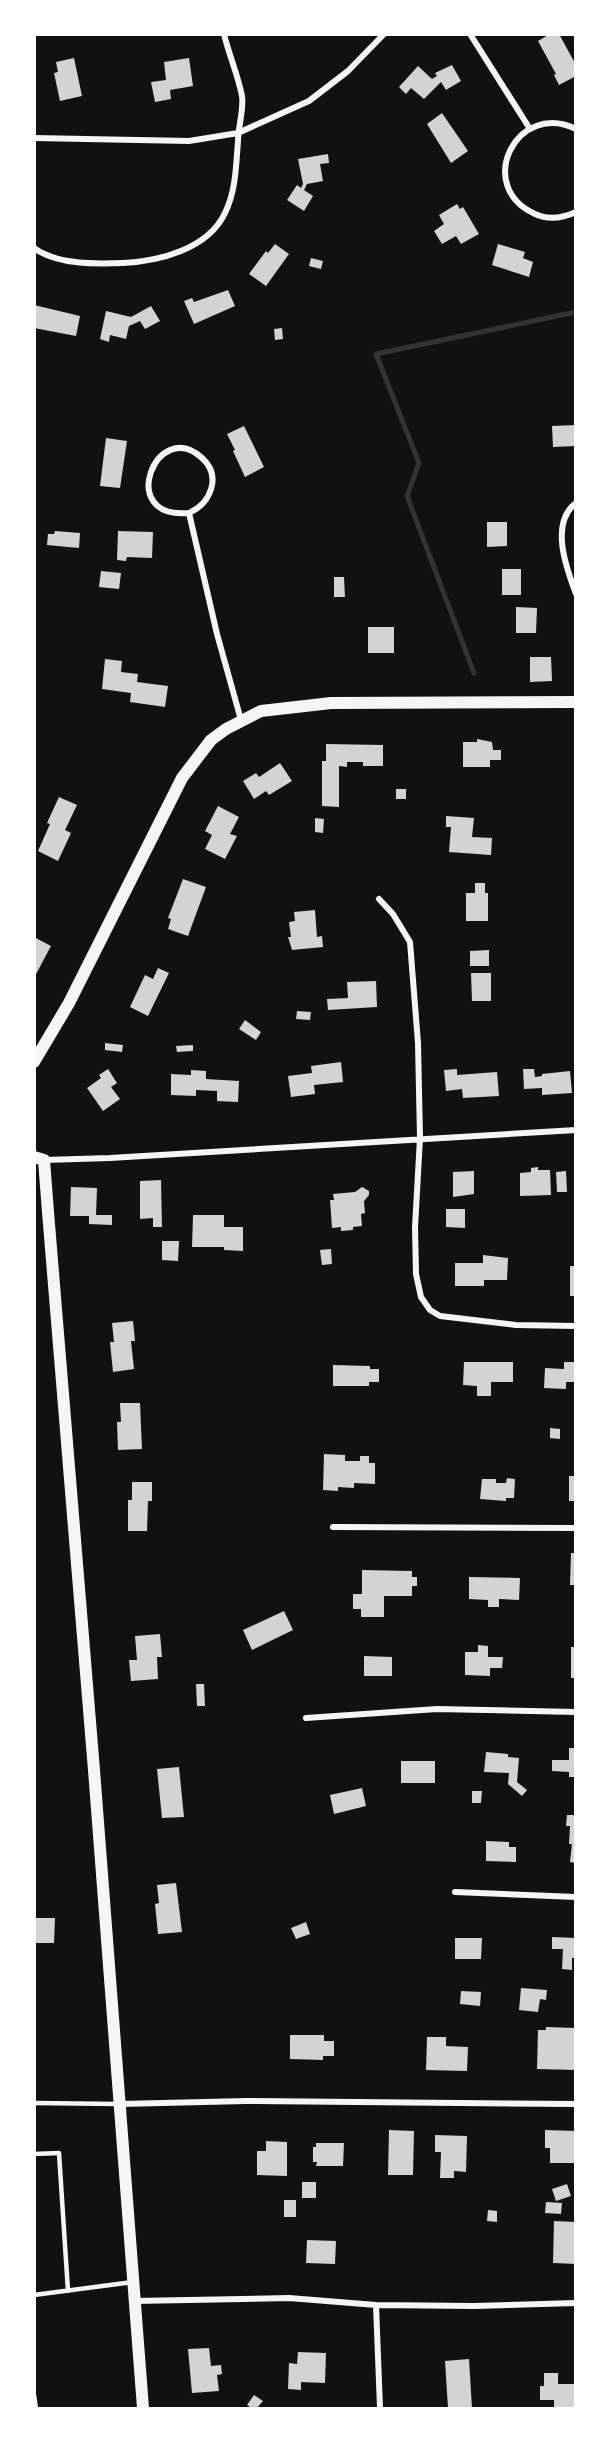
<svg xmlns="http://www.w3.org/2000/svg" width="610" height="2443" viewBox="0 0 610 2443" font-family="Helvetica,sans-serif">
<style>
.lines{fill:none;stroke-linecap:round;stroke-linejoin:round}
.stream{stroke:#333;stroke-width:5}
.building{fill:#d3d3d3}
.service{stroke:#f5f5f5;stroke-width:4.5}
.minor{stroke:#f5f5f5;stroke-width:6}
.secondary{stroke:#f5f5f5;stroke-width:12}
</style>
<rect width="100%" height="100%" fill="#111"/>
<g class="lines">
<path class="stream" d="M474 673 407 496 419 463 376 354 576 312"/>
</g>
<path class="building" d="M550 34H559L576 65V76L559 85 554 75 556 74 538 41Z
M74 58 82 96 60 101 54 73 58 72 56 62Z
M189 58 193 86 170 90 171 99 155 102 151 82 166 80 164 62Z
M452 65 461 81 446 90 441 82 424 99 411 88 406 94 399 87 418 66 432 79 437 76 435 73Z
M442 113 468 151 451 163 427 124Z
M328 154 329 163 320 164 323 181 307 184 304 190 313 196 304 211 287 200 297 185 301 188 303 184 298 159Z
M457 204 460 209 463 207 479 234 461 244 456 236 442 244 434 231 444 224 439 215Z
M275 244 289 254 266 286 249 274 266 251 268 253Z
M498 244 525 252 523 258 533 262 529 277 492 265Z
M311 258 323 261 321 269 309 266Z
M228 290 235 306 194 324 184 301 192 298 194 302Z
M34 305 80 316 76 336 34 328Z
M151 306 160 321 145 329 140 321 129 326 126 339 110 335 109 342 100 339 106 311 131 317Z
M282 328 283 339 275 340 274 329Z
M576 425V446L553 447 552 426Z
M244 426 264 467 245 477 233 451 235 450 227 434Z
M106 438 127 441 120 488 100 486Z
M487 522H507V546L487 547Z
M55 531 80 533 79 548 47 545 48 534H54Z
M118 531 153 532 152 558 127 557 126 561 117 560Z
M502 569H521V595H502Z
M101 571 121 573 119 589 99 587Z
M334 577H344L345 597H334Z
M516 607 537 608 536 633H516Z
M368 627H394V653H368Z
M530 657H551L552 681 530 682Z
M105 659 122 661 121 672 138 674 137 682 168 686 165 707 130 702 131 693 102 689Z
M477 739 492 742 493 750H501V760H490V767H463V742H477Z
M326 744 383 745V766H363V762H347V767L339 766V807L322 806V761H326Z
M280 763 292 781 269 795 266 791 254 799 243 781 256 773 259 777Z
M396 789H406V799H396Z
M59 797 77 805 65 830 71 833 58 861 38 851 50 824 47 823Z
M218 806 239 817 230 834 237 836 225 859 205 849 212 835 205 831Z
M446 816 474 818 472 837 492 838 491 855 449 852 451 827H446Z
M315 818 324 819 323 833 315 832Z
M183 879 206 887 188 936 168 929 171 919 168 918Z
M475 883H485V893H488V921H466V893H475Z
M315 910 317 937 322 936 323 947 292 950 288 937H291L289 922 295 921 294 912Z
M34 937 51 946 34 978Z
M489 950V966H470V951Z
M158 968 169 973 148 1016 130 1007 145 975 153 979Z
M471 973H491V1001H472Z
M376 981 377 1007 328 1010 327 999 348 998 347 982Z
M297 1011 311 1012 310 1020 296 1019Z
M245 1020 261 1032 256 1040 239 1029Z
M105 1043 123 1045 122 1052 105 1050Z
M193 1045V1051L177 1052 176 1046Z
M341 1062 343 1082 314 1085 315 1094 291 1097 288 1076 312 1073 311 1066Z
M108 1069 117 1083 111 1087 120 1099 103 1111 87 1088 101 1078 99 1075Z
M457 1069V1075L497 1072 499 1096 463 1098 462 1089 446 1091 444 1070Z
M523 1069H534L535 1077 542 1076V1074L570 1071 572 1093 542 1095V1088L524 1089Z
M191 1070 206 1071V1079L239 1081 238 1102 217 1101V1091L196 1090V1096L171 1095V1074L191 1075Z
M538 1167V1170H550L551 1195 520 1196V1173L531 1172V1168Z
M474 1171V1194L453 1197V1172Z
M566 1171 567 1192H557L556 1172Z
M161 1180 162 1227H153V1218L140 1219V1181Z
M71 1187 97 1188 96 1215H112V1225L89 1224V1216H70Z
M362 1187 369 1191V1195L364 1201 365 1213 361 1214 362 1226 353 1227V1230L341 1231V1227L332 1228 330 1200H334L333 1194 355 1192Z
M446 1209H465V1228L446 1227Z
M193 1215H224V1227H243V1251L224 1250V1247H192Z
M162 1241H179L178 1261 162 1260Z
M331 1249 332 1264 322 1265 320 1250Z
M483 1255 508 1258 507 1280H484V1286H455V1263H483Z
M570 1266H576V1296H570Z
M133 1321 135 1341H131L134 1369 113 1372 110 1342H114L112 1323Z
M464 1362H513V1382H491V1396H477V1386L463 1385Z
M564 1362H576V1382H566V1389L544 1388 545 1368 564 1369Z
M333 1365 370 1366V1369H379V1382H369V1386H333Z
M120 1403H140L142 1449 118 1450 117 1422H121Z
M550 1428 560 1429V1439L550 1438Z
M324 1454 345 1455V1461H360V1456H369V1463H375V1484L354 1483V1488L338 1487V1491L323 1490Z
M569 1476H576V1501H569Z
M507 1478 515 1479 514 1498H506V1501L480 1499 482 1479H496V1483H506Z
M132 1482H152V1501H148L147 1531H128V1500H132Z
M571 1553H576V1585H570Z
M362 1570 412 1571V1577H417V1586H412V1596H384V1617H361V1609H353V1594H362Z
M469 1577 520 1578 519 1600 499 1599V1607H488V1600L469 1599Z
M284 1611 293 1630 252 1650 243 1630Z
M160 1634 162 1657H157L158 1679 131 1681 129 1660H137L135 1636Z
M478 1645 488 1646V1657H503L502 1668H490V1676L465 1675V1652H478Z
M571 1647H576V1678H571Z
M364 1656 392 1657V1676H364Z
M196 1684H204L205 1706H197Z
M569 1748H576V1777H569V1772L552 1771V1760H569Z
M486 1752 508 1754V1757L519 1758 517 1782 527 1790 522 1796 508 1784 509 1773 484 1772Z
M401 1761H435V1783H401Z
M179 1767 184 1817 162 1818 157 1769Z
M362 1788 366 1806 334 1814 330 1795Z
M472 1791H482L481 1803H472Z
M567 1815H576V1863L570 1862 572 1844H569L570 1826H566Z
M486 1841 509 1842V1847H516V1862L486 1861Z
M176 1883 182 1932 158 1934 155 1904 159 1903 157 1885Z
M34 1918H55L54 1943H34Z
M306 1922 310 1934 296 1939 291 1928Z
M552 1937 576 1938V1958H572V1970L562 1969 563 1949H552Z
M455 1938H482L481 1959H455Z
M521 1988 547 1990 546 2000 540 1999 538 2012 519 2010Z
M461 1991 481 1992 480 2006 460 2004Z
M546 2027 576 2028V2070L537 2069 538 2030H546Z
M290 2035H324V2041H334V2056H323V2060L290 2059Z
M427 2037H446V2046L468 2047 467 2071 426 2070Z
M389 2130 414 2131 413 2175H388Z
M545 2130 576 2131V2163H550V2148H545Z
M435 2135 467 2136 466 2172 454 2171V2178H440L441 2152H435Z
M266 2141 287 2142V2176L257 2175V2151H266Z
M316 2143H344L343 2166H316L317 2162H313V2147H316Z
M302 2182H316V2198H302Z
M567 2184 571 2196 556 2201 552 2189Z
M284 2200H296V2217H284Z
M546 2202 562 2203 561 2214 545 2213Z
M488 2210 497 2211V2222L487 2221Z
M554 2221 576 2222V2264L553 2263Z
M307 2240 336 2241 335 2264 306 2263Z
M209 2348 211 2366 221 2365 222 2374 217 2375 219 2391 192 2393 188 2349Z
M298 2352 326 2353 325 2383 301 2382V2390L288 2389 289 2363 297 2364Z
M469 2359 472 2408H448L445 2361Z
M544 2373H558V2384H576V2408H554V2400H540V2386H544Z
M254 2395 263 2401 257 2408H252L247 2405Z"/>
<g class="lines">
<path class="service" d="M34 2103 119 2104
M34 2154 59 2153 68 2291
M34 2295 133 2282
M34 2395 36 2408"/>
<path class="minor" d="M470 34 530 129
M576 129C516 100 474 187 535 214 548 220 563 218 576 212
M34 138 189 141 238 133 309 101 348 71 384 34
M34 248C57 265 96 264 123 263 160 261 208 249 225 213 236 191 236 165 238 141 238 127 244 110 242 96 238 75 229 55 224 34
M576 503C549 523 567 570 576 594
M189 513C115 520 157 416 202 458 222 476 211 503 189 513L217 634 241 720
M379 899 393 914 410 942 418 1043 420 1138 415 1227 416 1274 421 1297 430 1310 440 1316 516 1325 576 1326
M44 1160 110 1158 576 1130
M333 1527 576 1528
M306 1718 437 1709 576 1712
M455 1892 576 1897
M120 2104 246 2101 576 2104
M134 2301 289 2298 376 2305 474 2306 576 2303
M376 2305 380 2408"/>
<path class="secondary" d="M34 1062 69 1003 182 778 211 740 226 729 261 711 331 703 576 702
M34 1157 44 1160 48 1212 94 1770 143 2408"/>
</g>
<rect width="610" height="2443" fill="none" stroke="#ffffff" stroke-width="72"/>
</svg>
